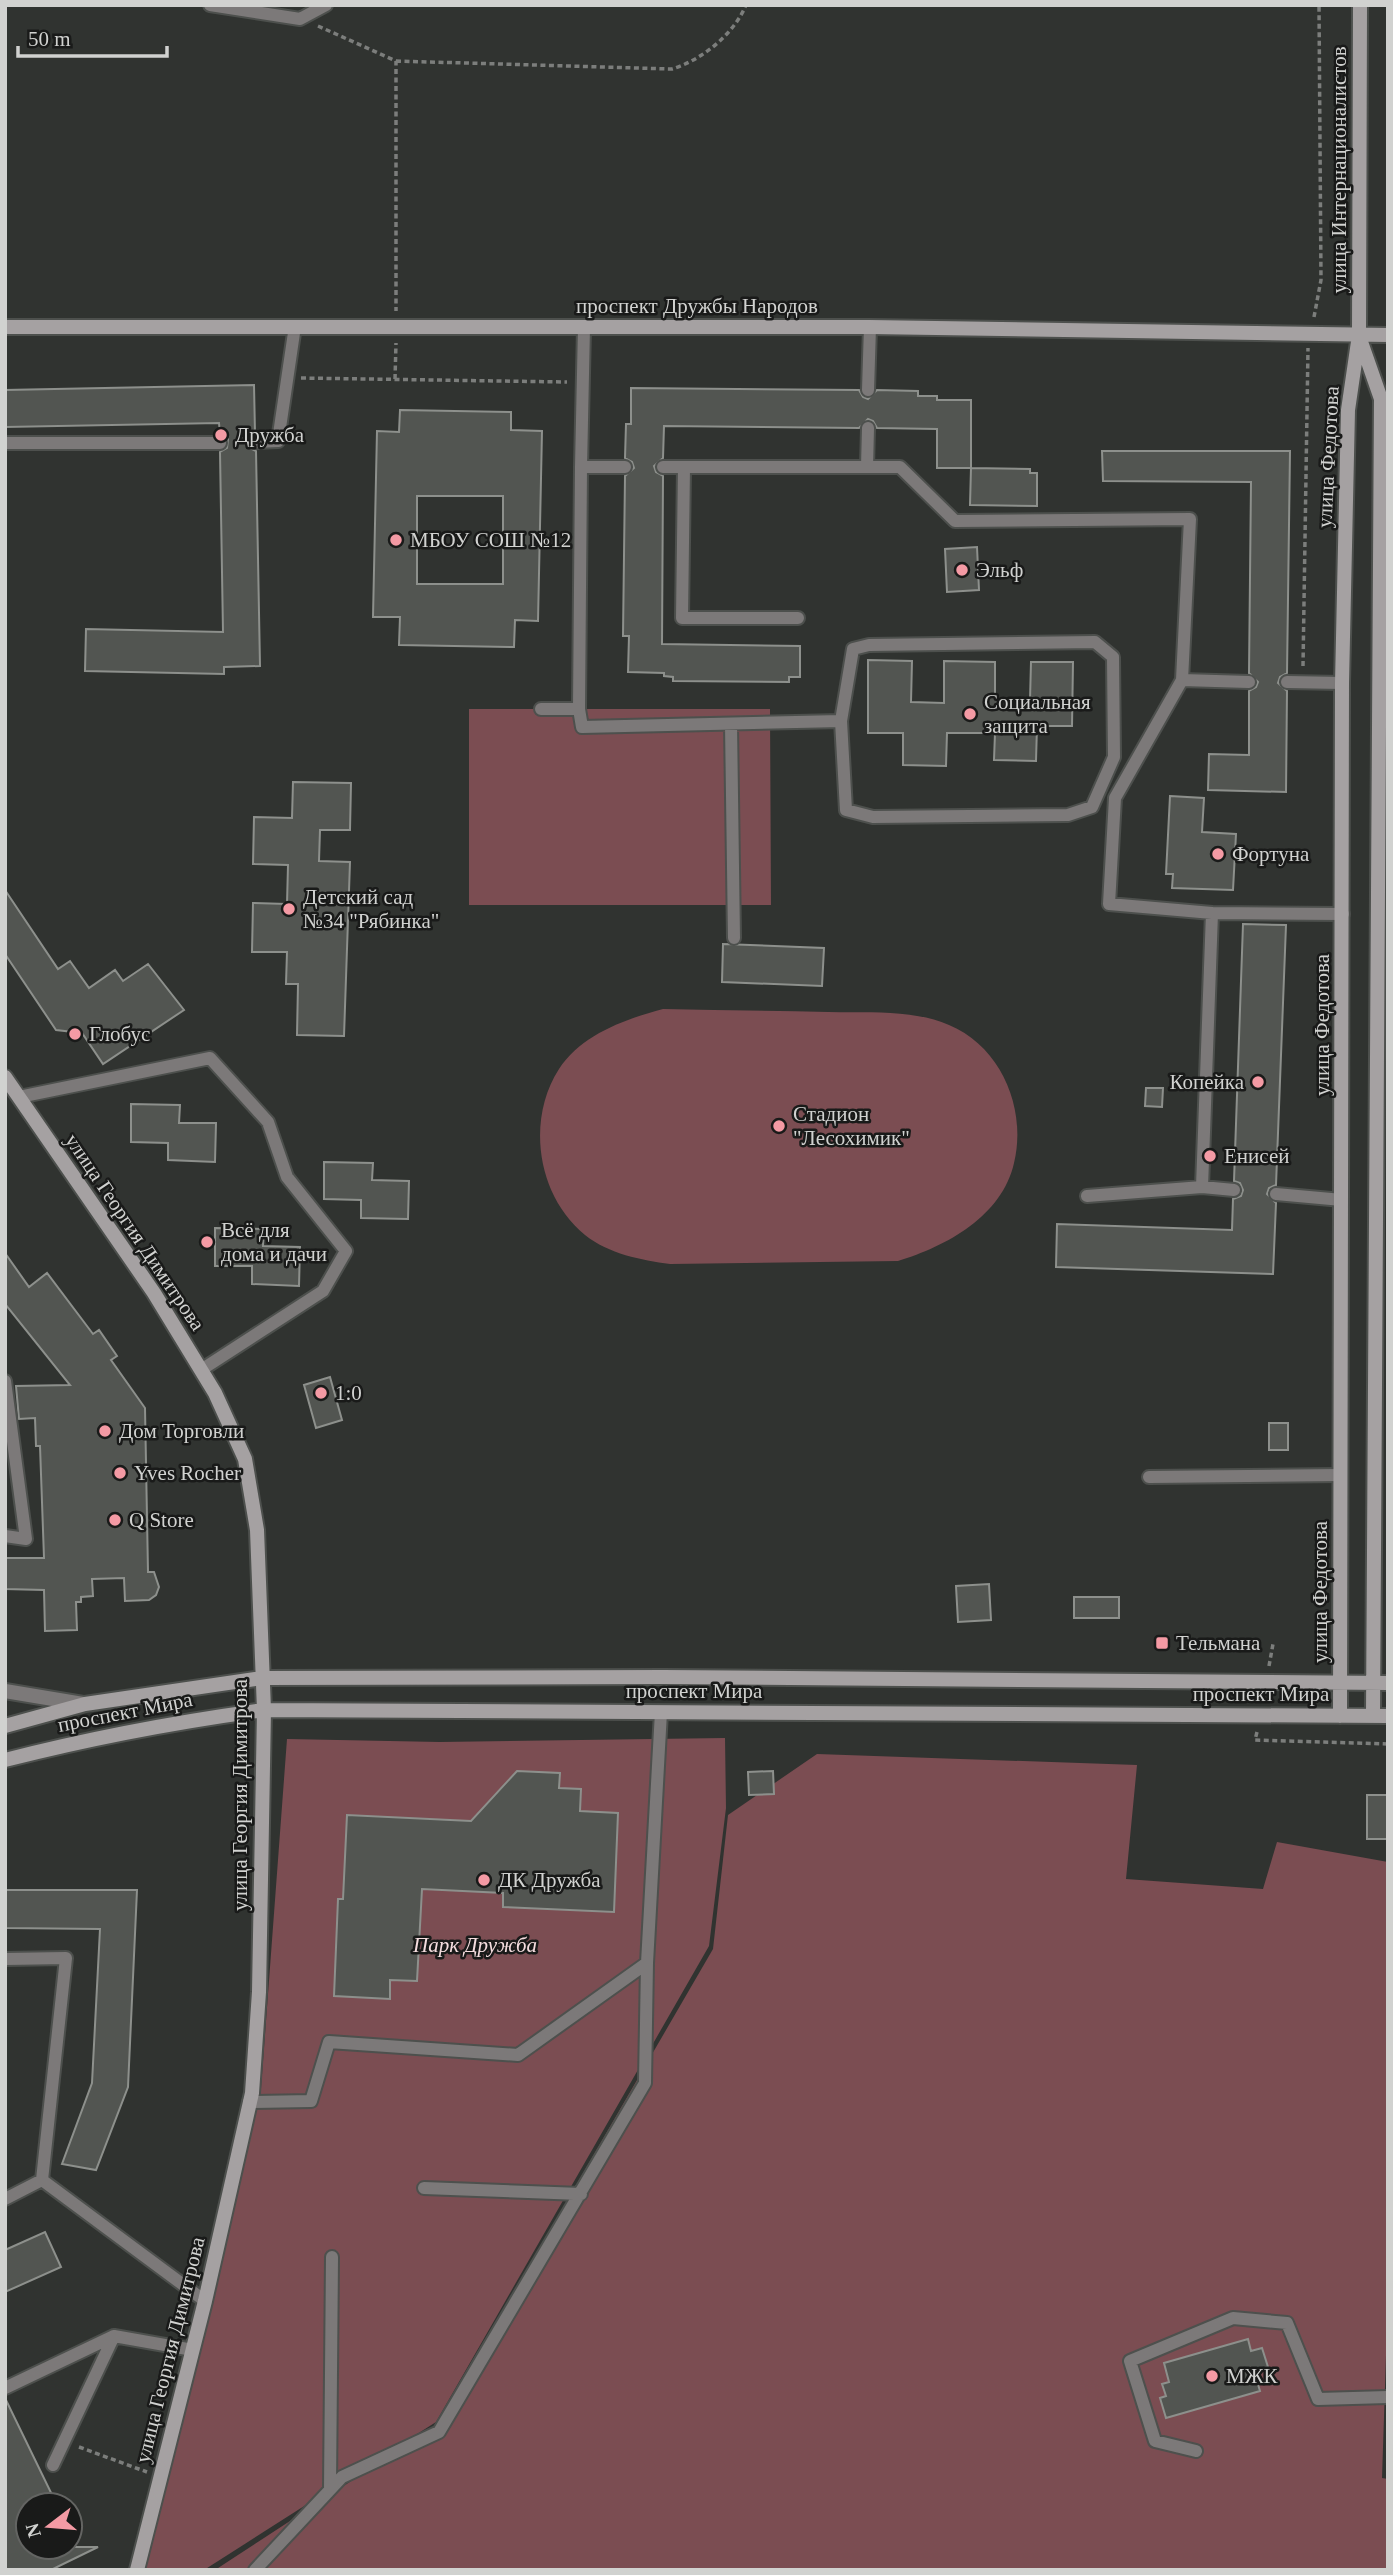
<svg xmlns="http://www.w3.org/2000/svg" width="1393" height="2575" viewBox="0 0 1393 2575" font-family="'Times New Roman',serif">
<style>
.green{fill:#7b4d52}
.building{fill:#525551;stroke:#8d908c;stroke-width:2;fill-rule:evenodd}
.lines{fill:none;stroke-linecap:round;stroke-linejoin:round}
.lane-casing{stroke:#4d504d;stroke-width:16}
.street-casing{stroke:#4d504d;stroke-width:18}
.secondary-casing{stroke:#4d504d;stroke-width:18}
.path{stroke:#7c7e7c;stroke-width:3.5;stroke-dasharray:5 3.5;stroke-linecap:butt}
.lane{stroke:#7c7979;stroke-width:12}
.street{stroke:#7c7979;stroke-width:14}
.secondary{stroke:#a5a1a2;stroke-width:14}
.poi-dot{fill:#f49aa4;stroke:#191a19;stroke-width:2.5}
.labels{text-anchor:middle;stroke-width:5;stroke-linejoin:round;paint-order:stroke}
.street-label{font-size:21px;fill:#d1d2d0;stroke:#191a19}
.poi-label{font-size:21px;fill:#d1d2d0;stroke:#191a19;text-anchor:start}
.park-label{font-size:21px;font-style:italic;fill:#f5dddf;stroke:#191a19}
</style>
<rect width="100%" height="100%" fill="#303330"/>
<path class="green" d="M469 709H770L771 905H469Z
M663 1009C718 1010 773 1011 828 1012 868 1013 912 1009 949 1025 1002 1047 1027 1110 1014 1163 1002 1216 947 1246 898 1261L670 1264C641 1260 609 1254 585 1235 537 1196 526 1120 559 1069 581 1035 625 1019 663 1009Z
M725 1738 726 1808 709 1946 436 2422 204 2570H144L191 2388 261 2088 287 1739 440 1742Z
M817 1754 1137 1765 1126 1879 1263 1889 1277 1842 1388 1862V2294L1382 2478 1388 2479V2570H215L437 2425 713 1949 728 1815Z"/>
<path class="building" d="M254 385 255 433 250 435 246 442 248 447 256 451 260 666 224 667V674L85 671 86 629 223 632 220 452 227 448 228 439 220 434 219 423 5 427V390Z
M631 388 859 390 863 397 868 399 877 390 918 391V396H937V400H971V468H937V429L877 428 873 421 868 419 859 428 664 426 663 458 654 466 656 472 663 476 662 644 800 646V677H789V682L673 681V677L664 676V673L628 672 629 636H623L625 476 634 468 632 462 625 458 626 424H631Z
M400 410 511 412V430L542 431 538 621 515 620 514 647 399 645 400 617H373L377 431 399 432ZM417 496H503V584H417Z
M1102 451H1290L1287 673 1280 677 1278 683 1287 691 1286 792 1208 790 1209 754 1249 755V691L1256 687 1258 682 1249 673 1251 482 1103 481Z
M971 468 1030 469V473H1037V506L970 505Z
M977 547 979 590 947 592 945 549Z
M868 660 912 661 911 702 944 703V661L995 662V699L1030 700 1031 662H1073L1072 726H1037L1036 761 994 760 995 733H947L946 766 903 765V733H868Z
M293 782 351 783 350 830H320L319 861 350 862 344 1036 297 1035 298 984H286L287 952H252L253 903 287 904 288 865 253 864 254 817 292 818Z
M1170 796 1204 798 1202 832 1236 834 1233 890 1172 888 1173 874H1166Z
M5 890 58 969 70 961 89 988 115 970 123 981 148 964 184 1010 103 1064 82 1033 56 1030 5 954Z
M1243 924 1286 925 1276 1185 1269 1188 1267 1194 1276 1203 1273 1274 1056 1267 1057 1224 1232 1230 1233 1199 1241 1196 1243 1190 1240 1183 1234 1181Z
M723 944 824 948 822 986 722 982Z
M1146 1088H1163L1162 1107 1145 1106Z
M131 1104 180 1105 179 1123H216L215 1162 168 1160V1143L131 1142Z
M324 1162 373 1163 372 1180 409 1181 408 1219 361 1218V1200L324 1199Z
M215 1228 264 1229 263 1246 300 1247 299 1286 252 1284V1266H215Z
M5 1253 29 1287 47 1273 93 1334 99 1330 117 1356 111 1360 145 1408 148 1572H154L159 1587 156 1595 149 1600 125 1601 124 1578 92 1579 93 1596 81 1597V1602H76L77 1630 45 1631 44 1590 5 1589V1558H44L40 1446H36L35 1418 19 1419 16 1386 70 1385 5 1304Z
M330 1377 342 1420 316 1428 304 1385Z
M1269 1423H1288V1450H1269Z
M989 1584 991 1620 958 1622 956 1586Z
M1074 1597H1119V1618H1074Z
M517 1771 560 1773 559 1788 581 1789 580 1811 618 1813 614 1912 503 1907V1893L422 1889 417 1981 390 1980V1999L334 1996 338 1899H343L347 1815 471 1821Z
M773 1771 774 1794 749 1795 748 1772Z
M1367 1795H1388V1839H1367Z
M5 1890H137L128 2087 96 2170 62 2164 92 2083 100 1929 5 1928Z
M45 2232 61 2267 5 2292V2250Z
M1248 2339 1251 2351 1262 2348 1268 2367 1254 2371 1260 2391 1166 2418 1160 2398 1166 2396 1162 2384 1169 2382 1164 2363Z
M5 2398 57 2505H28V2547H98L51 2570H5Z"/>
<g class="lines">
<defs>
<path id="lane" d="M210 5 300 19 326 5
M584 327 581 467H625
M868 390 870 327
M255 442 278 441 295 326
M5 443H220
M581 467 579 709 582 727 841 721
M663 467H900L955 521 1190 519 1182 680 1249 682
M684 467 682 618H798
M867 467 868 428
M1095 642 1113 657 1114 757 1092 807 1068 815 873 817 846 810 841 721 853 649 869 645Z
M1182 680 1115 798 1109 904 1212 913 1202 1187 1234 1190
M1287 682 1342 683
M541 709H579
M731 724 734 938
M1212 913 1343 914
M19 1097 210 1058 268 1122 287 1177 346 1251 323 1291 201 1370
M1276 1194 1342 1200
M1087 1196 1202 1187
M5 1381 26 1539 5 1536
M1149 1477 1341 1475
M5 1959 66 1958 42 2180 205 2301
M249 2102 311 2101 329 2042 518 2055 647 1963 661 1712
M424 2188 581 2194
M5 2199 42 2180
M5 2388 114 2336
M1196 2451 1155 2441 1130 2361 1233 2318 1287 2323 1318 2399 1388 2397
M53 2465 114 2336 193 2350
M330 2489 332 2257
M255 2570 342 2477 439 2432 645 2083 647 1963"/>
<path id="street" d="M5 1691 83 1704"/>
<path id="secondary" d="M5 327H870L1388 335
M1360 339 1381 399 1373 1715
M5 1077 154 1293 215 1393 245 1459 257 1530 264 1710 259 1992 252 2093 205 2301 137 2570
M1340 1716 1342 683 1348 410 1359 335 1360 5
M5 1726 85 1704 262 1678 663 1677 1388 1683
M5 1760C91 1738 176 1722 264 1710L1388 1716"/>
</defs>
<use href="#lane" class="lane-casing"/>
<use href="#street" class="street-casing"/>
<use href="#secondary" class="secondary-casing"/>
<path class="path" d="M318 26 396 61V311
M396 61 672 69C702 60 734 34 746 5
M1314 317 1321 280 1319 5
M301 378 567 382
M395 379 396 343
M1303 666 1308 348
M1269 1666 1273 1644
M1257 1732 1255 1740 1388 1744
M79 2447 147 2472"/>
<use href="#lane" class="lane"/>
<use href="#street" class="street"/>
<use href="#secondary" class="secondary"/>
</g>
<g class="poi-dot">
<circle cx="221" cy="435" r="7"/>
<circle cx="396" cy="540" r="7"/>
<circle cx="962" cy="570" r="7"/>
<circle cx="970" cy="714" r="7"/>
<circle cx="1218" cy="854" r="7"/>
<circle cx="289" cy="909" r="7"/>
<circle cx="75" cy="1034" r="7"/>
<circle cx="1258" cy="1082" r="7"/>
<circle cx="779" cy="1126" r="7"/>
<circle cx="1210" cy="1156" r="7"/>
<circle cx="207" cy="1242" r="7"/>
<circle cx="321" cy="1393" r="7"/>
<circle cx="105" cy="1431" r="7"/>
<circle cx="120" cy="1473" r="7"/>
<circle cx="115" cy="1520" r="7"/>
<rect x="1155" y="1636" width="14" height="14" rx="3.5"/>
<circle cx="484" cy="1880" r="7"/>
<circle cx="1212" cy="2376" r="7"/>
</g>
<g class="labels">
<g class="street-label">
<text transform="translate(1339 170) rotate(-90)" y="7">улица Интернационалистов</text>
<text x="697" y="313">проспект Дружбы Народов</text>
<text transform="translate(1328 457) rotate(-87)" y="7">улица Федотова</text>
<text transform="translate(1322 1025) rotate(-90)" y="7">улица Федотова</text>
<text transform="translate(135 1232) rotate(56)" y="7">улица Георгия Димитрова</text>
<text transform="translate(1320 1592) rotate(-90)" y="7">улица Федотова</text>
<text x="694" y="1698">проспект Мира</text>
<text x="1261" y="1701">проспект Мира</text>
<text transform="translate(125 1712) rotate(-11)" y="7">проспект Мира</text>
<text transform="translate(240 1795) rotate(-90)" y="7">улица Георгия Димитрова</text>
<text transform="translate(170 2350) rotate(-76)" y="7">улица Георгия Димитрова</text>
</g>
<g class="poi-label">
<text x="235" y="442">Дружба</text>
<text x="410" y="547">МБОУ СОШ №12</text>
<text x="976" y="577">Эльф</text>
<text x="984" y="709">Социальная<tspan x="984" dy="24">защита</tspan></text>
<text x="1232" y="861">Фортуна</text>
<text x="303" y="904">Детский сад<tspan x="303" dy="24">№34 "Рябинка"</tspan></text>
<text x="89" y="1041">Глобус</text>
<text x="1244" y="1089" text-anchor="end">Копейка</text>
<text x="793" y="1121">Стадион<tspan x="793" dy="24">"Лесохимик"</tspan></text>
<text x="1224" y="1163">Енисей</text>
<text x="221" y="1237">Всё для<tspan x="221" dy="24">дома и дачи</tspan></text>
<text x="335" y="1400">1:0</text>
<text x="119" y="1438">Дом Торговли</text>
<text x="134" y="1480">Yves Rocher</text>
<text x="129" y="1527">Q Store</text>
<text x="1176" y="1650">Тельмана</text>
<text x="498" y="1887">ДК Дружба</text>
<text x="1226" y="2383">МЖК</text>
</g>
<g class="park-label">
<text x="475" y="1952">Парк Дружба</text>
</g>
</g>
<rect width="1393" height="2575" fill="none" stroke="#d1d2d0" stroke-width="14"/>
<g transform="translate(49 2526) rotate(254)"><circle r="33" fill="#191a19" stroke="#636462" stroke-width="2"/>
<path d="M0-5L12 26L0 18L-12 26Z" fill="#f49aa4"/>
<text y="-10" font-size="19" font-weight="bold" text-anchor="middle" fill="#d1d2d0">N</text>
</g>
<path d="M18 46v10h149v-10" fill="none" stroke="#d1d2d0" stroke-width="3.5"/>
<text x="28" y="46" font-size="21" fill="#d1d2d0" stroke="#191a19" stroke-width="5" paint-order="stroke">50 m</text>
</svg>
